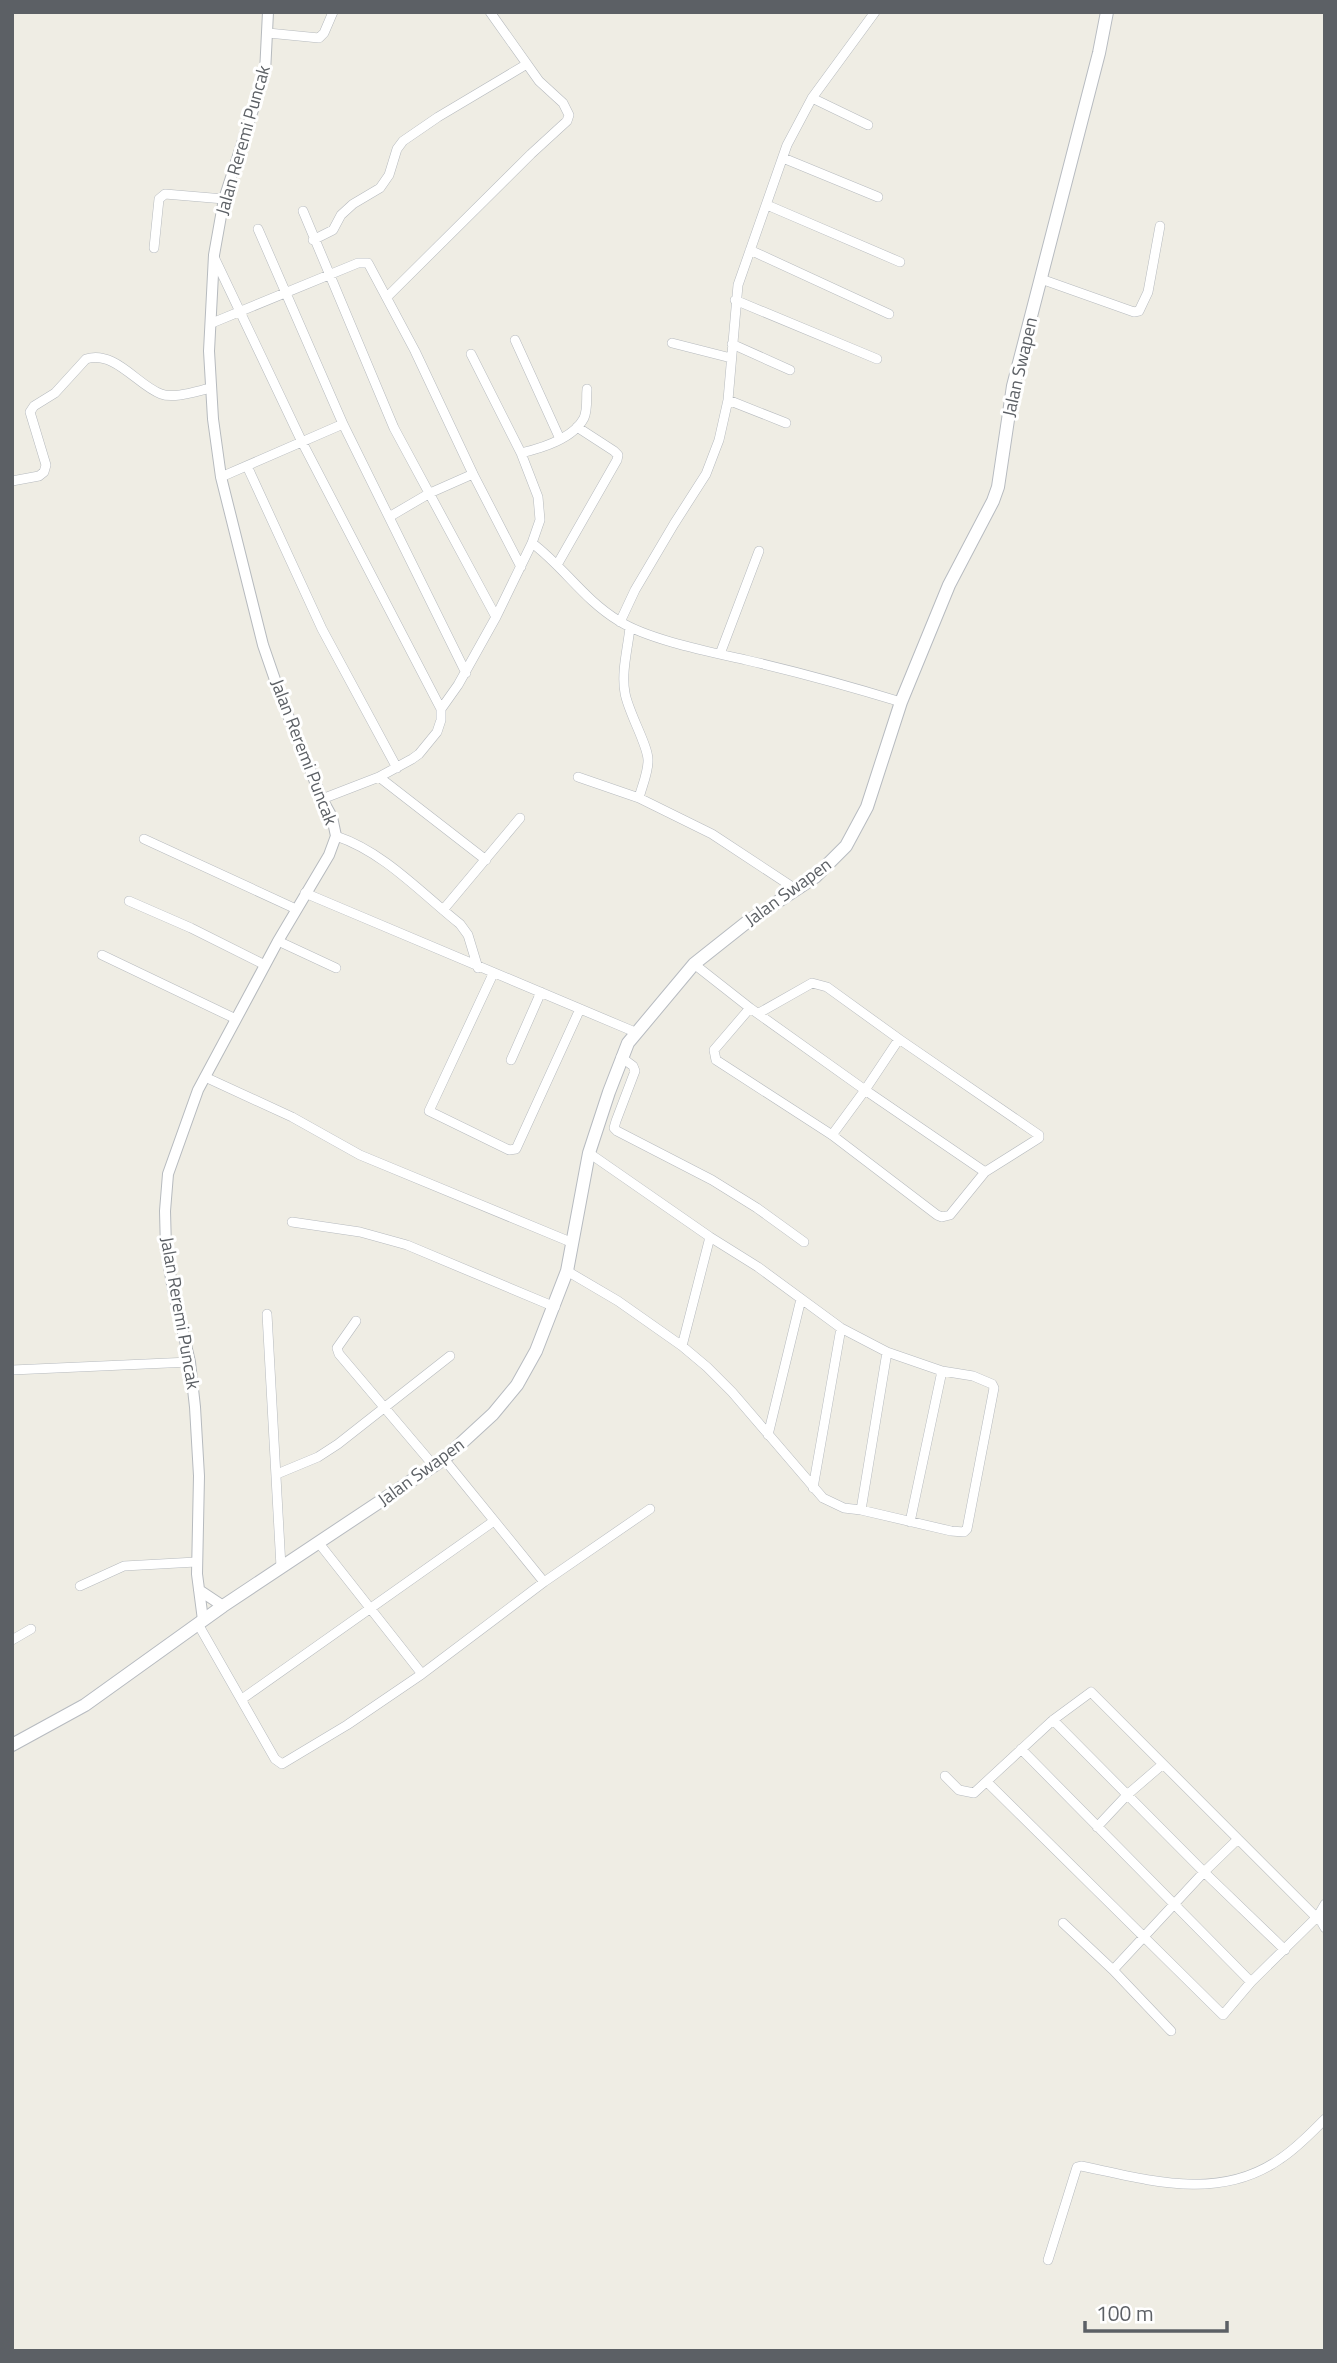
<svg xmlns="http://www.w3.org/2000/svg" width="1337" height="2363" viewBox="0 0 1337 2363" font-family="'Titillium Web',sans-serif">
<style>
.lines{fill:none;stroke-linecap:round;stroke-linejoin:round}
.minor-casing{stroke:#b6babe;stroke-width:10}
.tertiary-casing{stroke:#b6babe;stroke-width:12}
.secondary-casing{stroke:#b7bbc0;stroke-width:14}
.minor{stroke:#fff;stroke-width:9}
.tertiary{stroke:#fff;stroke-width:10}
.secondary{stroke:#fff;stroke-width:12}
.labels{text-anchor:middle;stroke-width:6;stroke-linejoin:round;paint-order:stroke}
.street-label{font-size:18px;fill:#5c6065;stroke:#fff}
</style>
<rect width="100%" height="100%" fill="#efede4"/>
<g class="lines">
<defs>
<path id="minor" d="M268 33 319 38 324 33 333 12
M812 98 868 125
M783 158 878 197
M767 205 900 262
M303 211 394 428 496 617
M258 229 343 424 466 673
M313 240 333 230 341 215 353 204 380 188 389 175 397 149 403 141 438 117 527 64
M154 248 159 199 165 194 224 199
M750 250 889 314
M214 257 302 442 441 709
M1041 279 1134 312 1139 311 1148 292 1160 226
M387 297 531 154 567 121 569 115 563 103 539 81 490 12
M735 300 877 359
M212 323 358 263H368L415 351 473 474
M515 340 560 439
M672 343 731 358
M732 344 790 370
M471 354 521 453
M728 400 786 423
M247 466 322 629 397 768
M221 477 343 424
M12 481 39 476 44 472 46 465 30 412 34 406 55 393 86 359C115 350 137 385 161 394 174 399 197 391 211 388
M389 517 430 493 473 474 521 567
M532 543C564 567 583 599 619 621 649 640 711 652 746 660 798 672 849 686 901 702
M557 565 617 460 618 455 614 451 577 427
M620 622 635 590 674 524 706 474 719 440 728 400 738 285 787 145 812 98 875 12
M630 627C628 648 621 672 625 693 628 712 649 747 648 761 648 773 642 786 639 798
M720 654 759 551
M379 777 486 860
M578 777 639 798 712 834 797 890
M322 799 379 777 412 759 419 754 437 732 441 720V709L458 685 496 617 532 543 540 520 538 497 521 453C542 448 573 439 584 418 588 409 586 398 587 389
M336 836C384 852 421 893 460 924L468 935 478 968
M144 839 296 909
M305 893C415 940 525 986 635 1032
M129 901 191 928 265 965
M443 910 520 818
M278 941 336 968
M102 955 236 1019
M694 964 750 1008
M493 974 429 1111 509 1150 516 1149 580 1009
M759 1013 812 983 827 987 899 1039 865 1090 985 1172 950 1215 942 1217 937 1215 832 1135 716 1060 714 1050 750 1008 865 1090 832 1135
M899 1039 1039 1135V1138L985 1172
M621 1057 633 1066 635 1071 616 1121 614 1128 617 1131 712 1180 757 1208 804 1242
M511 1060 541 992
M205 1077 292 1117 360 1155 573 1243
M292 1222 360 1232 407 1245 555 1307
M567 1271 618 1301 682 1346 707 1367 732 1392 823 1498 844 1508 861 1510 951 1531 964 1532 967 1529 994 1388 992 1384 973 1376 942 1371 887 1352 841 1328 758 1267 710 1237 589 1153
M267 1314 281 1567
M356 1321 337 1348 339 1354 434 1466
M682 1346 710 1237
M12 1370 190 1362
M768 1435 801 1299
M444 1459 544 1582
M277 1474 318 1457 338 1444 450 1356
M813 1488 841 1328
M861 1510 887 1352
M910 1522 942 1371
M318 1542 422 1674
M80 1586 124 1566 196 1562
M198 1624 275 1759 282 1764 347 1725 422 1674 544 1582 650 1509
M12 1640 31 1629
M242 1699 494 1521
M1053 1720 1204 1872 1285 1950
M1021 1749 1251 1982
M945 1776 959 1790 974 1793 1053 1720 1091 1692 1319 1920
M987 1782 1223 2015 1251 1982 1316 1918
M1097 1827 1127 1795 1163 1764
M1325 1904 1318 1916 1325 1928
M1063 1923 1113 1970 1204 1872 1238 1839
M1113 1970 1171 2031
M1048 2260 1077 2167 1081 2166C1148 2180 1219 2202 1280 2159 1297 2148 1311 2133 1325 2119"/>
<path id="tertiary" d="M199 1590 223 1606
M203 1620 197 1574 199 1476 195 1407 190 1362 173 1290 166 1249 165 1211 168 1174 198 1090 278 941 329 855 336 836 332 817 322 799 283 703 263 645 221 477 213 419 209 351 214 255 224 199 265 73 268 12"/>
<path id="secondary" d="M12 1745 85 1705 223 1606 444 1459 493 1414 517 1385 536 1351 567 1271 589 1153 609 1092 628 1043 694 964 747 922 815 877 846 846 867 807 901 702 949 585 993 501 998 487 1013 386 1099 53 1107 12"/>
</defs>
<use href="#minor" class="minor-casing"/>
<use href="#tertiary" class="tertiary-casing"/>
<use href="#secondary" class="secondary-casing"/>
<use href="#minor" class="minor"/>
<use href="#tertiary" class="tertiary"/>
<use href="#secondary" class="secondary"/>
</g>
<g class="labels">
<g class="street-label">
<text transform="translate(243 140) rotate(-74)" y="6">Jalan Reremi Puncak</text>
<text transform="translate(1020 367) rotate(-77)" y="6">Jalan Swapen</text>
<text transform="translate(304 752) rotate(69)" y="6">Jalan Reremi Puncak</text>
<text transform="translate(788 892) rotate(-36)" y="6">Jalan Swapen</text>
<text transform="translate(180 1313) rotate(80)" y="6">Jalan Reremi Puncak</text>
<text transform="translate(421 1472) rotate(-36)" y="6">Jalan Swapen</text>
</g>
</g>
<rect width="1337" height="2363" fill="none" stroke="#5c6065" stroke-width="28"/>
<path d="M1085 2321v10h142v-10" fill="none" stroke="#5c6065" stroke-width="3.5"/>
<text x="1096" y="2321" font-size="21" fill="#5c6065" stroke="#ffffff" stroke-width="5" paint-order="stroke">100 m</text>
</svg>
